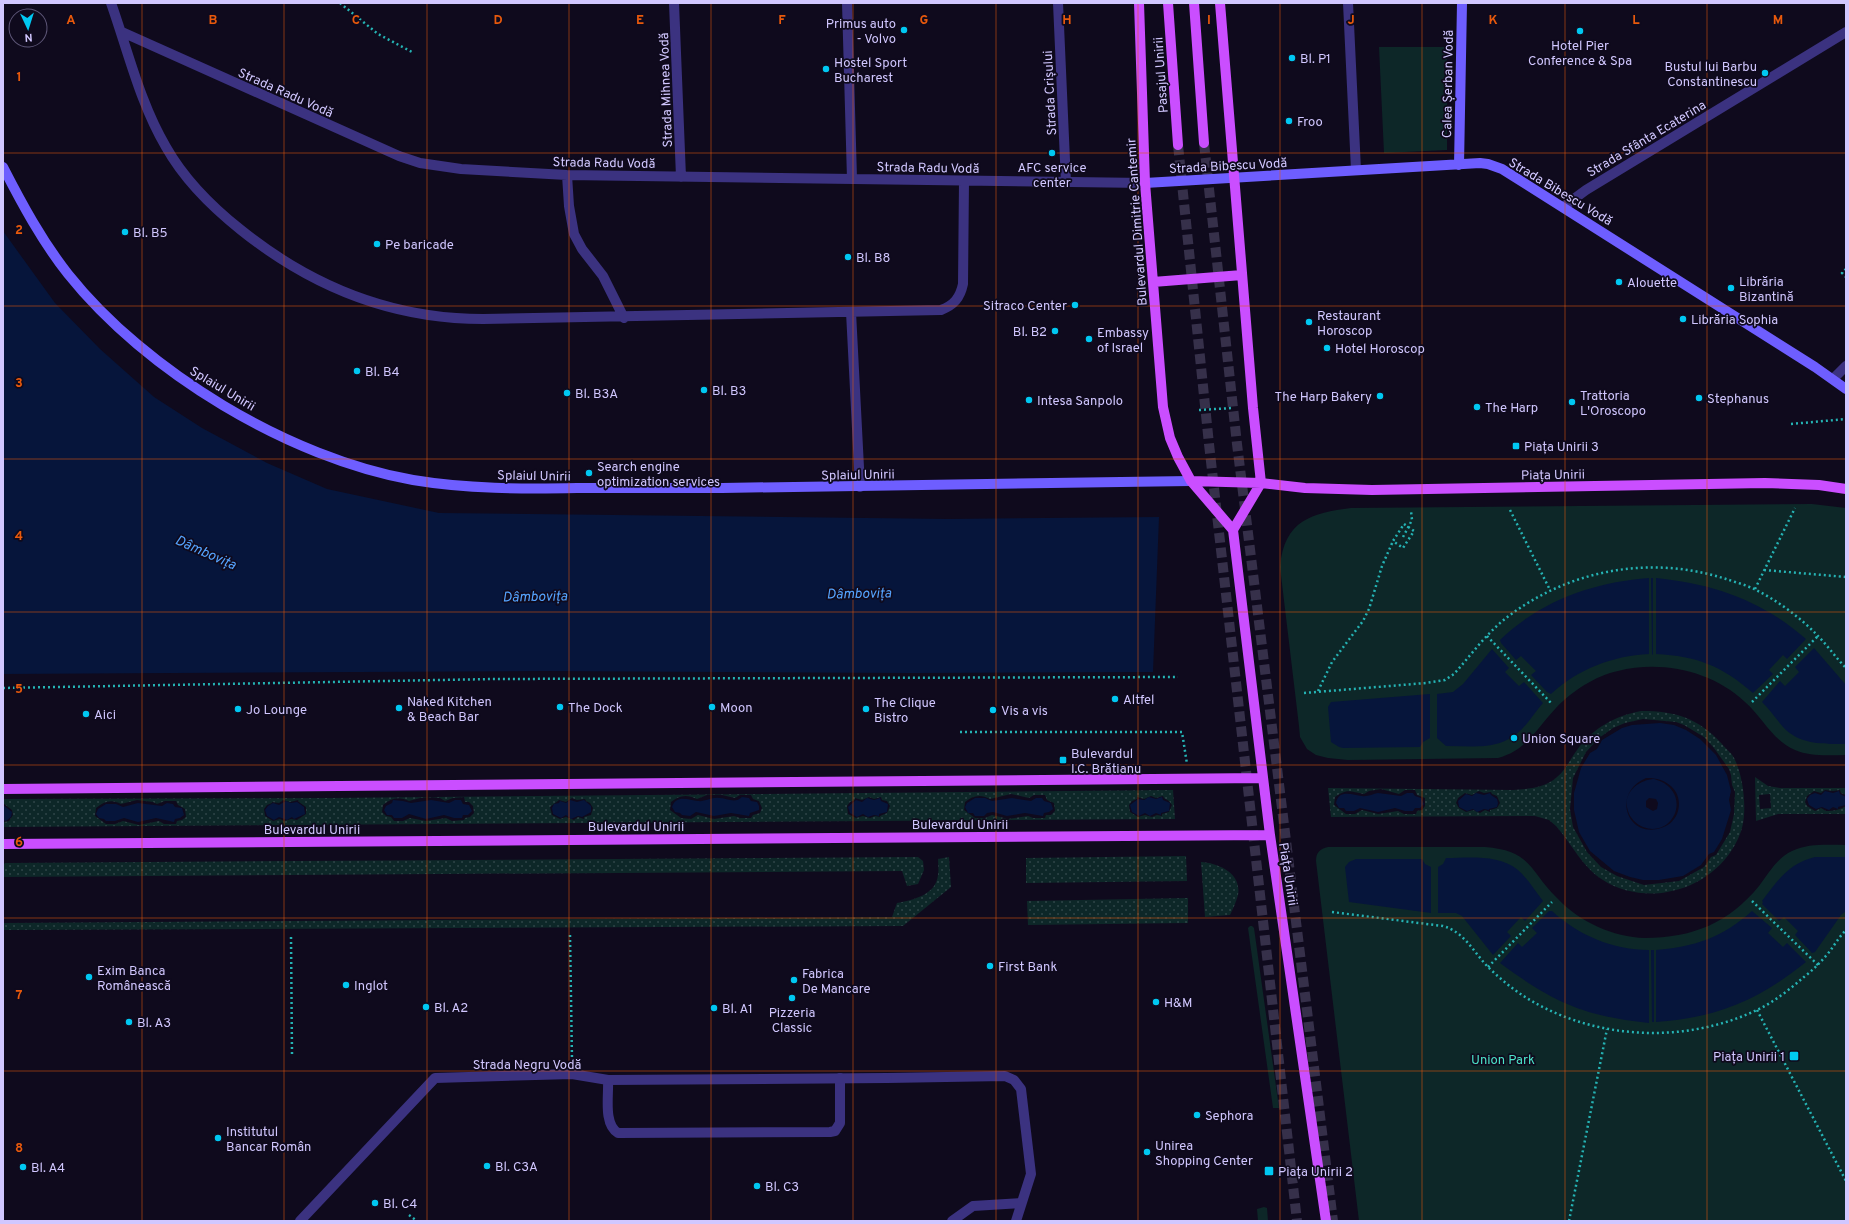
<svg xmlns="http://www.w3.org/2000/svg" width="1849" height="1224" viewBox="0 0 1849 1224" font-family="Overpass,sans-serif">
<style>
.grass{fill:url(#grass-dots);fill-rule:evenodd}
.green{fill:#0d2728}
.water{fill:#06153b;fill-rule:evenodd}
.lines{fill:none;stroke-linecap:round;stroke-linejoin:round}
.primary-tunnel{stroke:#36304a;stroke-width:10;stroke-dasharray:10 5;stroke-linecap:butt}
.path{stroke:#25b3b4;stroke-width:2.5;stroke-dasharray:2 3;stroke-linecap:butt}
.lane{stroke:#3b3280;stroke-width:10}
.street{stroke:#3b3280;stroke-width:10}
.secondary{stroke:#6e5eff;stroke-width:10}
.primary{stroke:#ca4eff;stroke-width:10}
.grid{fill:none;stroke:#e8590c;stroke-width:1;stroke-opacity:0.55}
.poi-dot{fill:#00c8f2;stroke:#0f0a1d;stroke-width:1.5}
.labels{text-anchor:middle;stroke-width:3.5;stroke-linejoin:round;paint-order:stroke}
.poi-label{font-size:13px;fill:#d1c7ff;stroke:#0f0a1d;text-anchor:start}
.street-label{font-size:13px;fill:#d1c7ff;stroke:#0f0a1d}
.park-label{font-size:13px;fill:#4ce5ca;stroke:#0f0a1d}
.water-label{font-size:14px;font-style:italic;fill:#55a4ff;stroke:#0f0a1d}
.grid-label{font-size:13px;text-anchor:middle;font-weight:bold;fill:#e8590c;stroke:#0f0a1d;stroke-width:3.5;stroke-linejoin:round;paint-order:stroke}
</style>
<defs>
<pattern id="grass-dots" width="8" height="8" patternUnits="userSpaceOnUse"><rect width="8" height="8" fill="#0d2728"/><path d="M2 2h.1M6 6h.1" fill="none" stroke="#2f4548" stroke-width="1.8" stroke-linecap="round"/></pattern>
</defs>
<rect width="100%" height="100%" fill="#0f0a1d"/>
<path class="grass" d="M1641 711C1676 711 1698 718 1722 744 1726 749 1733 754 1735 760 1744 779 1748 815 1740 834 1728 865 1699 887 1667 892 1647 896 1621 892 1603 880 1582 867 1572 844 1556 826L1549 820 1535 816 1331 817 1328 788 1513 790C1528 789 1545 788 1557 777 1566 770 1570 759 1577 750 1593 728 1615 716 1641 711ZM1643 719 1676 722 1684 725 1704 737 1714 748 1729 769 1731 775 1732 785 1735 792 1734 814 1730 832 1716 855 1711 857 1704 867 1679 881 1644 885 1617 876 1601 867 1587 852 1573 827 1570 809 1573 778 1586 752 1599 738 1613 728 1625 723ZM1381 789 1399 794 1405 790H1415L1417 795 1425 798V806L1422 810 1417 811 1416 814H1404L1398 811 1378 814 1362 810 1355 814H1346L1334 805 1335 797C1348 788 1350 792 1364 794L1369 791ZM1479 791 1484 793 1491 792 1492 794 1497 796 1500 803 1497 808 1490 810V812L1485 810 1480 813 1473 810 1466 812 1459 808 1456 803 1458 798 1465 793 1472 795Z
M1755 777 1768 786 1780 788H1846V795L1841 793 1840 790 1833 791 1825 790 1821 793 1814 791 1807 796 1805 802 1807 806 1815 811 1821 808 1826 811C1833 811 1840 810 1846 806V814H1778L1756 821ZM1770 794 1771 808 1760 809 1759 795Z
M1173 790 1175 819 3 827 4 822 9 821 13 815 12 810 3 803V799L331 798ZM1011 794 1029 798 1034 795H1045L1047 800 1054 803 1055 811 1051 815H1046L1045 818H1033L1028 816 1008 819 992 815 985 818H975L964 810 965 802C973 795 981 794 990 799ZM707 795H722L735 798 740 795H751L753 799 759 801 762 808 760 813 753 815 751 818H740L734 816 714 819 698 815 691 819 681 818 670 810 671 802C679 795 687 794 697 799ZM1151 796 1156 798 1163 796 1164 798 1169 801 1172 805 1169 812 1162 814V816L1157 815 1152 817 1145 815 1138 817 1130 812 1129 805 1132 801 1137 799V797L1144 799ZM430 797 440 798 445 801 453 798 464 797 465 802H469L473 806 474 813 470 817 465 818 464 820 452 821 446 818 426 821 410 818 403 821H394L391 817 386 816 382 812 383 805C391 798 399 796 409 801L420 798ZM869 797 874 799 881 797 882 800 887 801 890 806 887 813 880 816V817L875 816 870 818 863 816 856 818 848 814 847 806 850 802 855 800V798L862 800ZM572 798 577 800 585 799 586 801 590 803 593 808 591 815 584 817V819L578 817 574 820 566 817 560 819 552 815 550 807 559 800 566 802ZM137 800 153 802 157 804 165 801H176L178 805 185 809 186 817 182 820 177 821 176 824H164L159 821 139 825 123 821 115 824H106L95 816 96 808C104 801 112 799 121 804ZM283 800 290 802 298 800 299 802 306 807V814L297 820 291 819 284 821 280 819 273 821 265 816 264 809 267 805 272 803V802L279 803Z
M1186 856 1187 881 1026 883V858Z
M918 857 923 861 924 870 918 884 907 886 902 871 3 877V865L5 863Z
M949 857 951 887 903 926 3 930V923L892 917 897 903C913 900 936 895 938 875 939 870 938 864 938 859Z
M1201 862C1218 863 1242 873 1238 895 1236 902 1233 909 1230 915L1205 917Z
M1188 898V923L1028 925 1027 901Z"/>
<path class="green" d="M1379 47H1447V150L1384 153Z
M1812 504 1846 508V755C1829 755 1811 757 1795 750 1773 741 1763 718 1745 702 1712 671 1662 660 1618 671 1595 676 1572 691 1556 708 1536 729 1527 750 1498 758L1348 760 1328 758 1316 755 1307 749 1300 737 1299 726 1280 567C1284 520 1312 513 1351 508Z
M1846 845V1221H1359L1316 861C1316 852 1320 849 1328 847H1485C1533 851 1529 871 1558 899 1580 922 1613 937 1645 938 1692 938 1729 923 1759 886 1769 873 1777 858 1792 851 1809 843 1828 845 1846 845Z
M1250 926H1252L1254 928 1279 1108H1273L1248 928Z
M1264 1207 1267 1208 1268 1221H1258L1257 1209Z"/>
<path class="water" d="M3 231 55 303 100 349 154 397 202 428 267 463 327 489 439 513 948 519 1159 517 1153 672 913 673 544 671 3 674Z
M1649 578V654C1612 656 1578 669 1551 694L1547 692 1531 675 1536 671 1521 656 1516 660 1501 643 1500 640C1540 601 1594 582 1649 578Z
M1651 578H1653V654L1652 655Z
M1656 578C1714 584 1761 600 1806 639L1787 659 1783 655 1769 670 1773 674 1753 693C1722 666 1697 656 1656 654Z
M1814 648 1846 685V744C1825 744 1800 745 1784 728 1776 719 1770 710 1762 702L1780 681 1785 686 1799 672 1795 667Z
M1492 649 1509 668 1505 672 1519 686 1524 682 1543 703C1536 711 1529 722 1522 729 1500 751 1474 746 1446 746L1437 738V694L1453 692 1463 684Z
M1430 694V738L1423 742 1420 747 1343 748 1339 747 1331 742 1328 707 1331 702Z
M1660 723 1674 725 1686 730 1700 739 1716 755 1727 775 1731 791 1729 800 1731 810 1722 839 1714 852 1709 854 1701 865 1683 876 1659 880H1643L1630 877 1614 871 1590 851 1579 832 1574 810V793L1581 768 1590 753 1597 749 1602 740 1622 728 1632 725ZM1646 778C1667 777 1685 792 1677 814 1674 821 1668 826 1661 828 1627 839 1611 793 1646 778Z
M1654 779C1694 790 1675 839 1643 827 1636 824 1630 818 1628 811 1622 793 1638 780 1654 779ZM1649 798 1656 799 1658 803 1657 809 1653 811 1646 807V801Z
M1825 791 1833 793 1839 791 1840 794 1846 797V805L1838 807V809L1833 807 1829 810 1822 807 1816 809 1809 805 1807 799 1810 795 1815 793 1821 795Z
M1378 793 1401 796 1407 793H1413L1415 796 1421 798 1424 804 1420 808H1415L1413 811H1405L1395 808 1378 812 1360 808 1354 811H1346L1344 808H1339L1336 803C1339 788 1354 796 1362 796 1367 797 1373 794 1378 793Z
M1476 793 1484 795 1490 793 1491 795 1497 799 1498 803 1497 807 1489 809V810L1484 809 1477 812 1473 809 1467 811 1459 807 1458 801 1466 794 1472 796Z
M742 797 749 798 751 801 757 802 759 806V810L750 813 749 816 731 813 714 816 696 812 690 816 682 815 680 813 675 812 672 807C676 794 689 800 698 801 705 802 711 797 719 798 727 798 735 804 742 797Z
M1149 797 1156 799 1162 797 1163 800 1170 803 1169 811 1161 813V815L1156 813 1150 816 1145 813 1139 816 1132 812 1130 805 1138 799 1144 800Z
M867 798 874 800 880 798 881 801 888 804 887 812 879 814V816L874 815 868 817 863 814 857 817 850 813 848 807 856 800 862 802Z
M975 798H985L992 801 1012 798 1031 801 1036 798H1042L1044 801 1051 803 1053 809 1049 812 1044 813 1043 816 1025 813 1007 816 993 812 987 813 984 816H975L973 813H968L965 807 967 803Z
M393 800 403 801 411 803 431 800 449 803 455 800H461L463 804 469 805 472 811 468 815H463L462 818H454L444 815 426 819 409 814 402 818H394L392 815H387L384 810 386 806 392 803Z
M570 800 577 802 584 800 591 806V812L582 817 578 816 571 819 566 815 561 818 553 814 552 808 554 804 559 803 560 801 566 803Z
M286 801 291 803 297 802 304 807 305 814 294 819 292 817 287 820 279 817 274 820 267 816 265 810 268 806 273 803 279 805Z
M138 803 162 806 167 803 173 804 175 807 182 808 184 815 180 818 175 819 174 822 156 818 138 822 124 818 115 821H106L104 819 99 818 96 814 98 809 106 804H116L123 807Z
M3 805 12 812 11 817 6 821 3 820Z
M1815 857H1846V911L1841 915 1815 952 1812 953 1795 935 1798 931 1784 917 1779 921 1762 904 1763 902 1762 901C1777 881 1789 863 1815 857Z
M1446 858C1469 858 1498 854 1518 870 1528 879 1535 891 1543 901L1525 921 1521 917 1507 932 1511 936 1493 955 1462 916 1456 913H1438V867L1443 864Z
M1356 859H1422L1425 864 1431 867V913L1349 902 1345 867 1349 862Z
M1549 911H1552C1578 935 1613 950 1649 950V1023C1583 1016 1553 1002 1500 963L1518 943 1522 947 1537 933 1532 928Z
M1752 911 1772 928 1768 933 1783 947 1787 943 1806 962C1759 1000 1716 1018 1656 1022V950C1695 947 1723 937 1752 911Z
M1651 950H1654V1022H1652Z"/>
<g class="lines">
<path class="primary-tunnel" d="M1204 143 1237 444 1333 1221
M1178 145 1209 444 1297 1221"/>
<path class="path" d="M340 3 378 34 412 52
M1846 269 1842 273 1846 277
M1199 410 1233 408
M1791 424 1846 419
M1510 510 1550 590
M1404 524 1414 531 1403 548 1393 541Z
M1403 537 1412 520 1411 511
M1764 570 1846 577
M1755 589 1795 508
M1487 636 1552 704
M3 688 494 679 1178 677
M1318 691 1332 662 1363 621 1369 609 1382 566 1393 541
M1304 693 1426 683 1445 680 1454 674C1472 654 1488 631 1510 615 1572 569 1652 555 1726 579 1735 582 1746 585 1754 589 1777 600 1801 618 1818 636 1828 646 1836 658 1846 668
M1752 702 1818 636
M960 732H1182L1187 764
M1752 901 1818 965
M1332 912 1443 926C1464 932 1473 951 1487 966 1497 976 1510 987 1522 995 1591 1040 1683 1045 1757 1010 1774 1002 1790 989 1804 977 1814 969 1822 961 1830 951 1835 944 1840 936 1846 930
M570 935 572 1060
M291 937 292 1055
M1488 967 1552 902
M1757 1010 1846 1181
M409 1215 417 1221
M1569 1221 1607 1029"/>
<path class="lane" d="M1348 3 1356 170
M1833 379 1846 366
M887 1078 1005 1076 1014 1080 1021 1089 1031 1174 1016 1221
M608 1080C609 1095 603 1124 618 1133L830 1132 835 1131 840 1123V1078
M952 1221 973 1206 1021 1203"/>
<path class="street" d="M111 3C128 51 140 103 166 147 184 179 212 207 241 230 312 287 391 319 483 319L941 310C954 305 960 298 963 284L964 181
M674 3 681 177
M847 3 852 179
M1058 3 1066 183
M122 32 399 156 420 163 461 169 567 175 1145 183
M567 175 569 206 574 234 582 249 603 276 624 318
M1563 207 1586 190 1846 32
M851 312 860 487
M300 1221 435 1078 572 1074 608 1080 887 1078"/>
<path class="secondary" d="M1459 165 1462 3
M3 167C22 204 42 241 68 274 146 372 289 458 413 480 467 489 522 489 577 488 626 488 674 488 722 488 879 487 1035 483 1191 481
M1145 183 1480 163 1488 164 1502 169 1815 367 1846 389"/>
<path class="primary" d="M1139 3 1145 183 1163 407 1170 438 1178 457 1191 481 1233 530 1270 835 1326 1221
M1168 3 1178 145
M1194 3 1204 143
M1220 3 1253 408 1261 483
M1153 282 1242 275
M1191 481 1261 483 1305 488 1372 490 1765 483 1819 485 1846 489
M1233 530 1261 483
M3 789 1262 778
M3 844 1270 835"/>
</g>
<path class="grid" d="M142 3V1221M284 3V1221M427 3V1221M569 3V1221M711 3V1221M853 3V1221M996 3V1221M1138 3V1221M1280 3V1221M1422 3V1221M1565 3V1221M1707 3V1221M3 153H1846M3 306H1846M3 459H1846M3 612H1846M3 765H1846M3 918H1846M3 1071H1846"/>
<g class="poi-dot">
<circle cx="904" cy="30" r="4"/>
<circle cx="1580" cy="31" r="4"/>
<circle cx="1292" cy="58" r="4"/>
<circle cx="826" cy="69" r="4"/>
<circle cx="1765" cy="73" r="4"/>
<circle cx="1289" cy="121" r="4"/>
<circle cx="1052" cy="153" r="4"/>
<circle cx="125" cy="232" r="4"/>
<circle cx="377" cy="244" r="4"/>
<circle cx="848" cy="257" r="4"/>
<circle cx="1619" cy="282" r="4"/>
<circle cx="1731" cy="288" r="4"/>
<circle cx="1075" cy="305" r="4"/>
<circle cx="1683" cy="319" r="4"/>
<circle cx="1309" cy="322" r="4"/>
<circle cx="1055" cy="331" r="4"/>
<circle cx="1089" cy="339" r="4"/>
<circle cx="1327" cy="348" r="4"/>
<circle cx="357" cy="371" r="4"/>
<circle cx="704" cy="390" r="4"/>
<circle cx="567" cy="393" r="4"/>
<circle cx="1380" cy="396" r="4"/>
<circle cx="1699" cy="398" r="4"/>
<circle cx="1029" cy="400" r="4"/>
<circle cx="1572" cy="402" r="4"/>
<circle cx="1477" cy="407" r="4"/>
<rect x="1512" y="442" width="8" height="8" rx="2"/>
<circle cx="589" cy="473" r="4"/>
<circle cx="1115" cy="699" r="4"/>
<circle cx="560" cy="707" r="4"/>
<circle cx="712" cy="707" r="4"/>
<circle cx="399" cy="708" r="4"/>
<circle cx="238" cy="709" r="4"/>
<circle cx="866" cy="709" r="4"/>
<circle cx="993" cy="710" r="4"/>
<circle cx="86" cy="714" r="4"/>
<circle cx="1514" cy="738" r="4"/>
<rect x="1059" y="756" width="8" height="8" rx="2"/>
<circle cx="990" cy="966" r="4"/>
<circle cx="89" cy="977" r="4"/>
<circle cx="794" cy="980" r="4"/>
<circle cx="346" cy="985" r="4"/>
<circle cx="792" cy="998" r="4"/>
<circle cx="1156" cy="1002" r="4"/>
<circle cx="426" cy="1007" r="4"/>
<circle cx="714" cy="1008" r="4"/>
<circle cx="129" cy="1022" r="4"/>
<rect x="1789" y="1051" width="10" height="10" rx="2"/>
<circle cx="1197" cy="1115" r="4"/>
<circle cx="218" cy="1138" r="4"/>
<circle cx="1147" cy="1152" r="4"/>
<circle cx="487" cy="1166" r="4"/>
<circle cx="23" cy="1167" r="4"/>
<rect x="1264" y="1166" width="10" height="10" rx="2"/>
<circle cx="757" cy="1186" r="4"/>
<circle cx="375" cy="1203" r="4"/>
</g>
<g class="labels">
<g class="poi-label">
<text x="896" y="28" text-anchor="end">Primus auto<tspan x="896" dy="15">- Volvo</tspan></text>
<text x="1580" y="50" text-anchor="middle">Hotel Pier<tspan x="1580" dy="15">Conference &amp; Spa</tspan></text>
<text x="1300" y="63">Bl. P1</text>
<text x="834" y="67">Hostel Sport<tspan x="834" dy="15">Bucharest</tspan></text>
<text x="1757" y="71" text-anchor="end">Bustul lui Barbu<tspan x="1757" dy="15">Constantinescu</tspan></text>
<text x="1297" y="126">Froo</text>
<text x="1052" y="172" text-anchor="middle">AFC service<tspan x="1052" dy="15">center</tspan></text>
<text x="133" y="237">Bl. B5</text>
<text x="385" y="249">Pe baricade</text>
<text x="856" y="262">Bl. B8</text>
<text x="1739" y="286">Librăria<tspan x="1739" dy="15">Bizantină</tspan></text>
<text x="1627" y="287">Alouette</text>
<text x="1067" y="310" text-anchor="end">Sitraco Center</text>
<text x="1317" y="320">Restaurant<tspan x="1317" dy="15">Horoscop</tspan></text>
<text x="1691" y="324">Librăria Sophia</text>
<text x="1047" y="336" text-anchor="end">Bl. B2</text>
<text x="1097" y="337">Embassy<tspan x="1097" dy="15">of Israel</tspan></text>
<text x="1335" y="353">Hotel Horoscop</text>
<text x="365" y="376">Bl. B4</text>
<text x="712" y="395">Bl. B3</text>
<text x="575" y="398">Bl. B3A</text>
<text x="1580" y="400">Trattoria<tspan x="1580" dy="15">L'Oroscopo</tspan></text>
<text x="1372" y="401" text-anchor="end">The Harp Bakery</text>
<text x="1707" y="403">Stephanus</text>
<text x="1037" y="405">Intesa Sanpolo</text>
<text x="1485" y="412">The Harp</text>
<text x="1524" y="451">Piața Unirii 3</text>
<text x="597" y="471">Search engine<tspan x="597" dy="15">optimization services</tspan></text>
<text x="1123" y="704">Altfel</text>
<text x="407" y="706">Naked Kitchen<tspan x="407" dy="15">&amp; Beach Bar</tspan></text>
<text x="874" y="707">The Clique<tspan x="874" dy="15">Bistro</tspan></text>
<text x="568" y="712">The Dock</text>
<text x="720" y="712">Moon</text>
<text x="246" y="714">Jo Lounge</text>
<text x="1001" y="715">Vis a vis</text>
<text x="94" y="719">Aici</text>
<text x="1522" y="743">Union Square</text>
<text x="1071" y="758">Bulevardul<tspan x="1071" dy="15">I.C. Brătianu</tspan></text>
<text x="998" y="971">First Bank</text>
<text x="97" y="975">Exim Banca<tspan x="97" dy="15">Românească</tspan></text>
<text x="802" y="978">Fabrica<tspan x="802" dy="15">De Mancare</tspan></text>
<text x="354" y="990">Inglot</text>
<text x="1164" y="1007">H&amp;M</text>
<text x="434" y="1012">Bl. A2</text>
<text x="722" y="1013">Bl. A1</text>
<text x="792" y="1017" text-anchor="middle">Pizzeria<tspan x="792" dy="15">Classic</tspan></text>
<text x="137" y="1027">Bl. A3</text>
<text x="1785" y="1061" text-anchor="end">Piața Unirii 1</text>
<text x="1205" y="1120">Sephora</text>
<text x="226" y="1136">Institutul<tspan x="226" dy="15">Bancar Român</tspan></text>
<text x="1155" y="1150">Unirea<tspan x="1155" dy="15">Shopping Center</tspan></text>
<text x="495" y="1171">Bl. C3A</text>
<text x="31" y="1172">Bl. A4</text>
<text x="1278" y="1176">Piața Unirii 2</text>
<text x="765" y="1191">Bl. C3</text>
<text x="383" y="1208">Bl. C4</text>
</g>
<g class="street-label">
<text transform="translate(1160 75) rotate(-94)" y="5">Pasajul Unirii</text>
<text transform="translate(1447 84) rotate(-89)" y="5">Calea Șerban Vodă</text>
<text transform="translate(665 90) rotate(-92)" y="5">Strada Mihnea Vodă</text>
<text transform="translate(286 92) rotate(24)" y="5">Strada Radu Vodă</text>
<text transform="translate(1049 93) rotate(-93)" y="5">Strada Crișului</text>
<text transform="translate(1646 138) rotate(-31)" y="5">Strada Sfânta Ecaterina</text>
<text transform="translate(604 162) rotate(1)" y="5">Strada Radu Vodă</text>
<text transform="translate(1228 165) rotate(-3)" y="5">Strada Bibescu Vodă</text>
<text transform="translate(928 167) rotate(1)" y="5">Strada Radu Vodă</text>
<text transform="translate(1561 191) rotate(31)" y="5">Strada Bibescu Vodă</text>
<text transform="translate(1136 222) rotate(-94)" y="5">Bulevardul Dimitrie Cantemir</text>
<text transform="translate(223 388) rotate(31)" y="5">Splaiul Unirii</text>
<text transform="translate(858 474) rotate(-1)" y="5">Splaiul Unirii</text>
<text transform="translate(1553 474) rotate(-1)" y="5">Piața Unirii</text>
<text transform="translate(534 475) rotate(1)" y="5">Splaiul Unirii</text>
<text x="960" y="829">Bulevardul Unirii</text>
<text x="636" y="831">Bulevardul Unirii</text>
<text x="312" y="834">Bulevardul Unirii</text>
<text transform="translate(1289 874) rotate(81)" y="5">Piața Unirii</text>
<text x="527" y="1069">Strada Negru Vodă</text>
</g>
<g class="park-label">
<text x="1503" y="1064">Union Park</text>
</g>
<g class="water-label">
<text transform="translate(206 552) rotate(24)" y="5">Dâmbovița</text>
<text transform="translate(859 593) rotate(-1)" y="5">Dâmbovița</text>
<text transform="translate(535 596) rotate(-1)" y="5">Dâmbovița</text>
</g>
</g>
<g class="grid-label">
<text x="71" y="24">A</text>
<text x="213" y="24">B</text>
<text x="356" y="24">C</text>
<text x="498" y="24">D</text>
<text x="640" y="24">E</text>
<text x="782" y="24">F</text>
<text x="924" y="24">G</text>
<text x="1067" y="24">H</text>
<text x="1209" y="24">I</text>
<text x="1351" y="24">J</text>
<text x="1493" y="24">K</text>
<text x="1636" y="24">L</text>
<text x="1778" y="24">M</text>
<text x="19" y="81">1</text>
<text x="19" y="234">2</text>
<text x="19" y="387">3</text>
<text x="19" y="540">4</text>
<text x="19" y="693">5</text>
<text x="19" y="846">6</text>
<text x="19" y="999">7</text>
<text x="19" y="1152">8</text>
</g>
<rect width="1849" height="1224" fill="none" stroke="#d1c7ff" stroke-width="8"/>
<g transform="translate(28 28) rotate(176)"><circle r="19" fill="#0f0a1d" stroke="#5d5677"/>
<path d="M0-3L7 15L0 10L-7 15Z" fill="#00c8f2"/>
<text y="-6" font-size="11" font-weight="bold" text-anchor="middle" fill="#d1c7ff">N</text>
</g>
</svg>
